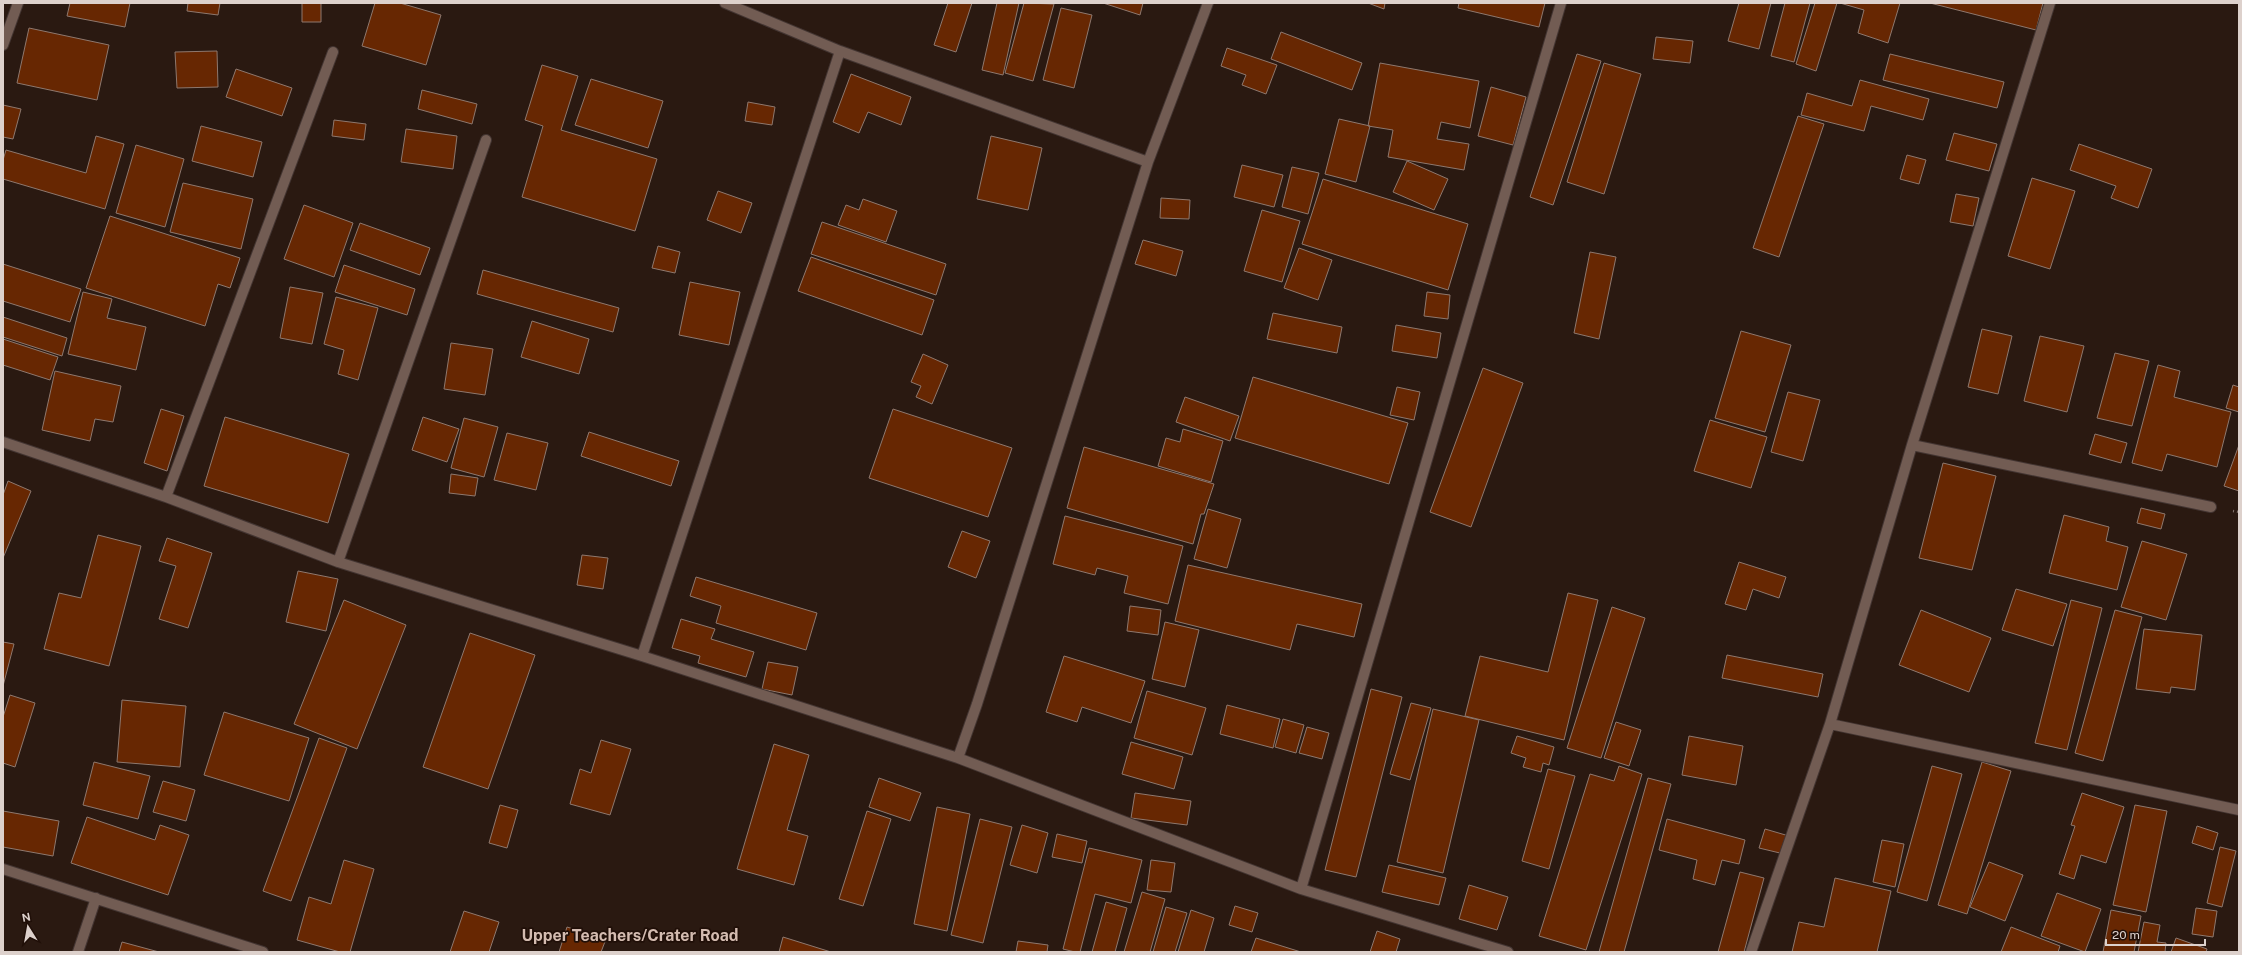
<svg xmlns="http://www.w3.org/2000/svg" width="2242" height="955" viewBox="0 0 2242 955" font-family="'Public Sans',sans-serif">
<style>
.building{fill:#672702;stroke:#8e786e}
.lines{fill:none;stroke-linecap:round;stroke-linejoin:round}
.minor-casing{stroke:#433532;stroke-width:12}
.path{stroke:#83746e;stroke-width:2.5;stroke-dasharray:1 3;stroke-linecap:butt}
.minor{stroke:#725c53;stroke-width:10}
.labels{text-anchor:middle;stroke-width:3.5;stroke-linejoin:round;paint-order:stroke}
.quarter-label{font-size:16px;font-weight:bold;fill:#d3bbb0;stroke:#200f08}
</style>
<rect width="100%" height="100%" fill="#2a1911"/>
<path class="building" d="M70 3H130L125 27 67 16Z
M188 3H220L218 15 187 11Z
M302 3H321V22H302Z
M375 3H400L441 15 426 65 362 46Z
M948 3H972L956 52 934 45Z
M997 3H1019L1003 75 982 70Z
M1024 3 1054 4 1033 81 1005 73Z
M1103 3H1143L1140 15Z
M1368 3H1385L1384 9Z
M1459 3H1545L1539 27 1458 8Z
M1739 3H1771L1759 49 1728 41Z
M1785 3H1810L1794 62 1771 56Z
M1815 3H1837L1816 71 1796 64Z
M1840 3H1900L1888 43 1858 33 1864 10Z
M1930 3H2043L2036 30Z
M1061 8 1092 15 1074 88 1043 80Z
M29 28 109 45 97 100 17 83Z
M1281 32 1362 63 1352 90 1271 59Z
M1656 37 1693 41 1690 63 1653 59Z
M1227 48 1277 65 1266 94 1242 85 1246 75 1221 66Z
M217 51 218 87 177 88 175 52Z
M1577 54 1601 61 1553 205 1530 197Z
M1890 54 2004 82 1997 108 1883 80Z
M1380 63 1479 81 1470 128 1441 122 1437 139 1469 144 1464 170 1388 157 1393 130 1368 126Z
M1604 63 1641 74 1604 194 1567 182Z
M542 65 578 76 561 130 657 159 635 231 522 197 543 126 525 120Z
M236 69 292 88 282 116 226 97Z
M851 74 911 97 901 125 868 112 859 133 833 122Z
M591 79 663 101 648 148 575 125Z
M1860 80 1929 99 1923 120 1871 106 1864 131 1801 115 1807 93 1852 106Z
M1491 87 1526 97 1513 145 1478 136Z
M422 90 477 104 472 124 418 109Z
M748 102 775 107 772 125 745 121Z
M3 105 21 109 13 139 3 137Z
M1798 116 1824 124 1779 257 1753 248Z
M1339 119 1370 126 1356 182 1325 174Z
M334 120 366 124 364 140 332 136Z
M201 126 262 142 253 177 192 161Z
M406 129 457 136 453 169 401 162Z
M1954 133 1997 144 1989 171 1946 160Z
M96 136 124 144 105 209 3 179V160L6 150 86 173Z
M991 136 1042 148 1028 210 977 199Z
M2079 144 2152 169 2138 208 2111 198 2116 186 2070 170Z
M136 145 184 159 165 227 116 213Z
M1907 155 1926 160 1919 184 1900 179Z
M1407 161 1448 179 1434 210 1393 192Z
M1242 165 1283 175 1274 207 1234 197Z
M1292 167 1319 173 1308 214 1282 207Z
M2032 178 2075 191 2050 269 2008 256Z
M1323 179 1468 224 1448 290 1302 244Z
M183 183 253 199 241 249 170 232Z
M718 191 752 203 741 233 707 220Z
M1956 194 1979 198 1973 226 1950 222Z
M1161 198 1190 200 1189 219 1160 218Z
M863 199 897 211 886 242 838 225 846 205 859 210Z
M304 205 353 223 334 277 284 259Z
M1262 210 1300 221 1282 282 1244 271Z
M110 216 240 258 230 288 218 284 205 326 86 288Z
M822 222 946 264 936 295 811 254Z
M360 223 430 248 420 275 350 250Z
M1143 240 1183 251 1176 276 1135 264Z
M658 246 680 252 675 273 652 268Z
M1299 248 1332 260 1318 300 1284 288Z
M1590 252 1616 257 1599 339 1574 333Z
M811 257 934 300 922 335 798 291Z
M3 264 81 289 70 322 3 301Z
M344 265 415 289 407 315 335 292Z
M483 270 619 308 613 332 477 294Z
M690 282 740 292 729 345 679 335Z
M290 287 323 293 312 344 280 338Z
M83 292 112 299 107 318 146 327 136 370 68 354Z
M1427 292 1450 295 1448 319 1424 316Z
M336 297 378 308 358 380 338 374 344 350 324 344Z
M1273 313 1342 327 1337 353 1267 339Z
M3 317 67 338 62 356 3 337Z
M532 321 589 339 579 374 521 357Z
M1396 325 1441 333 1437 358 1392 351Z
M1982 329 2012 336 1998 394 1968 387Z
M1741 331 1791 345 1765 432 1715 418Z
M2040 336 2084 346 2067 412 2024 401Z
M3 339 58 357 50 380 3 365Z
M451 343 493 349 485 395 444 389Z
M2115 353 2149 361 2132 426 2097 418Z
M923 354 948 365 932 404 916 397 921 386 911 382Z
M2158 365 2180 371 2174 397 2231 412 2217 467 2167 454 2162 471 2132 463Z
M1483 368 1523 383 1471 527 1430 512Z
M55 371 121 386 113 422 95 419 90 441 42 430Z
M1253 377 1408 423 1389 484 1235 438Z
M2233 385 2239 387V412L2226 408Z
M1397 387 1420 392 1414 420 1390 415Z
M1788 392 1820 400 1803 461 1771 452Z
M1185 397 1239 416 1230 441 1176 422Z
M161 409 184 416 167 471 144 463Z
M893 409 1012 448 988 517 869 478Z
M225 417 349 454 328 523 204 486Z
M423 417 459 429 447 462 412 450Z
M464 418 498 427 484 477 451 468Z
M1710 420 1767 437 1751 488 1694 471Z
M1183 429 1223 441 1211 482 1158 466 1166 438 1180 442Z
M589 432 679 461 671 486 581 456Z
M507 433 548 443 536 490 494 480Z
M2095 434 2127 443 2121 463 2089 454Z
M2239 445V491L2224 486Z
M1084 447 1214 484 1204 514H1201L1193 544 1067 508Z
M1943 463 1996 476 1972 570 1919 558Z
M451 474 478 478 475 496 449 493Z
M8 481 31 491 3 558V495Z
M2141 508 2165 514 2161 529 2137 523Z
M1208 509 1241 519 1227 568 1194 559Z
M2064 515 2109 527 2106 541 2128 547 2117 590 2049 573Z
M1065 516 1183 546 1168 604 1124 593 1128 576 1097 568 1095 575 1053 564Z
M962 531 990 541 976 578 948 567Z
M98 535 141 546 109 666 44 649 59 593 81 598Z
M167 538 212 553 188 628 159 619 176 566 159 561Z
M2142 541 2187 554 2166 620 2121 607Z
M582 555 608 558 603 589 577 585Z
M1739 562 1786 577 1779 598 1753 589 1746 610 1725 604Z
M1188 565 1362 604 1354 637 1297 624 1290 650 1175 621Z
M298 571 338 579 326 631 286 622Z
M696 577 817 613 806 650 716 623 721 606 690 596Z
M2016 589 2067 604 2053 646 2002 630Z
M1568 593 1598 600 1564 740 1465 716 1480 656 1548 672Z
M344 600 406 625 357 749 294 724Z
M2071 600 2102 608 2067 750 2035 743Z
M1130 606 1161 610 1158 635 1127 631Z
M1612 607 1645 618 1601 758 1567 748Z
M1921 610 1991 638 1969 692 1899 665Z
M2115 610 2142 617 2103 761 2075 753Z
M681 619 715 629 711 639 754 652 746 677 698 663 700 656 672 648Z
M1165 622 1199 630 1185 687 1152 679Z
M2144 629 2202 635 2195 690 2171 687 2170 693 2136 689Z
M470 633 535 655 488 789 423 767Z
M3 642 14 644 3 686Z
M1727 655 1823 674 1818 697 1722 678Z
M1064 656 1145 681 1131 723 1082 707 1077 722 1046 712Z
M768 662 798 667 792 695 762 689Z
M1371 689 1402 697 1356 877 1325 870Z
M1147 691 1206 708 1192 755 1134 738Z
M10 695 35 703 15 767 3 763V717Z
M122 700 186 706 180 767 117 762Z
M1411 703 1431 708 1410 780 1390 774Z
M1227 705 1280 719 1273 748 1220 734Z
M1433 709 1479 720 1443 873 1397 862Z
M224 712 309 738 289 801 204 775Z
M1283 719 1304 725 1296 753 1275 747Z
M1616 722 1641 730 1629 766 1604 758Z
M1307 727 1329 733 1322 759 1299 753Z
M1517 736 1554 747 1549 765 1543 763 1541 772 1523 767 1526 758 1511 753Z
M1689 736 1743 746 1736 785 1682 775Z
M319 738 347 748 291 901 263 891Z
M601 740 631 749 610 815 570 804 580 769 591 773Z
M1131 742 1183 757 1174 789 1122 774Z
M774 744 809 755 787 830 808 836 794 885 737 869Z
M94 762 150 776 138 819 83 805Z
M1982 762 2011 771 1967 914 1938 905Z
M1619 766 1642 774 1586 950 1539 936 1590 774 1614 781Z
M1932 766 1962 774 1927 901 1897 892Z
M1548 769 1575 776 1549 869 1522 861Z
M879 778 921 793 910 821 869 807Z
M1648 778 1671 784 1624 952H1599Z
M163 781 195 790 186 821 153 812Z
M1135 793 1191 801 1187 825 1131 818Z
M2082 793 2124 807 2106 863 2081 855 2074 879 2059 874 2075 826 2071 825Z
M500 805 518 810 507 848 489 843Z
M2135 805 2167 811 2146 912 2113 905Z
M937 807 970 814 947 931 914 924Z
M3 811 59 821 53 856 3 847Z
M867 811 891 819 863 906 839 899Z
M87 817 155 840 160 825 189 835 168 895 71 863Z
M980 819 1012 827 983 943 951 935Z
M1667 819 1745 840 1739 864 1722 860 1715 885 1693 879 1697 860 1659 850Z
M1022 825 1048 833 1037 873 1010 865Z
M2197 826 2218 833 2213 850 2192 843Z
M1765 829 1789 836 1784 854 1759 848Z
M1057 834 1087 841 1082 863 1052 857Z
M1882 840 1904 844 1895 887 1873 882Z
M2220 847 2236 851 2222 907 2207 903Z
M1089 848 1142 860 1131 903 1095 894 1080 952H1075L1063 949Z
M344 860 374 869 350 952H340L297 940 309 897 331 904Z
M1151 860 1175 863 1171 892 1147 890Z
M1989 862 2023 875 2005 921 1970 907Z
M1389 865 1446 878 1439 905 1382 892Z
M1740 872 1764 878 1744 952H1718Z
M1835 878 1891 891 1877 952H1792L1799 922 1824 927Z
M1469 885 1508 897 1497 930 1459 919Z
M1142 892 1165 899 1150 952H1124Z
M2057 893 2101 909 2085 952 2041 936Z
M1106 902 1127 908 1115 952H1092Z
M1235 906 1258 913 1252 932 1229 925Z
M1166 907 1187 913 1175 952H1153Z
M2196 908 2217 911 2213 937 2192 934Z
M1191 910 1214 918 1204 952H1178Z
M2111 910 2141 916 2134 952H2103Z
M464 911 499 922 489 952H450Z
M2144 922 2160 925 2157 942 2166 943 2165 952H2138Z
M567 927 606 939 601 952H559Z
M2011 927 2060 946 2058 952H2001Z
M1377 931 1400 939 1396 952H1370Z
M783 937 831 952H779Z
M1256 938 1301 952H1251Z
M2176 938 2207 949 2206 952H2171Z
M1018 941 1048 945 1047 952H1016Z
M122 942 159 952H119Z"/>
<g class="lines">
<defs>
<path id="minor" d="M725 3 840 51
M3 45 18 3
M3 442 166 497 338 562 642 656 958 758 977 704 1148 162 1208 3
M1912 445 2211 507
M166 497 333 52
M338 562 486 140
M642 656 840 51 1148 162
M1830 724 2239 810
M958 758 1301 889 1508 952
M3 869 263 952
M1301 889 1561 3
M78 952 96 898
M1751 952 1830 724 1912 445 2050 3"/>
</defs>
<use href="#minor" class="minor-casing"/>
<path class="path" d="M2233 511 2239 512"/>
<use href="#minor" class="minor"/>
</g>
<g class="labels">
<g class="quarter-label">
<text x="630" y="941">Upper Teachers/Crater Road</text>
</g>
</g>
<rect width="2242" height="955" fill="none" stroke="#ddd1cc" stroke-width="8"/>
<g transform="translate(28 927) rotate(349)" stroke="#200f08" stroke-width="3" paint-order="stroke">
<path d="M0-3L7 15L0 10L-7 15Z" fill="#ddd1cc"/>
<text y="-6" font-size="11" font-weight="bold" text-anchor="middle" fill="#ddd1cc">N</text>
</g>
<path d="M2106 939v6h99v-6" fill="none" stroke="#ddd1cc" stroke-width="2"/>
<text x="2112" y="939" font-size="12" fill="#ddd1cc" stroke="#200f08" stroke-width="3" paint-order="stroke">20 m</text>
</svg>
